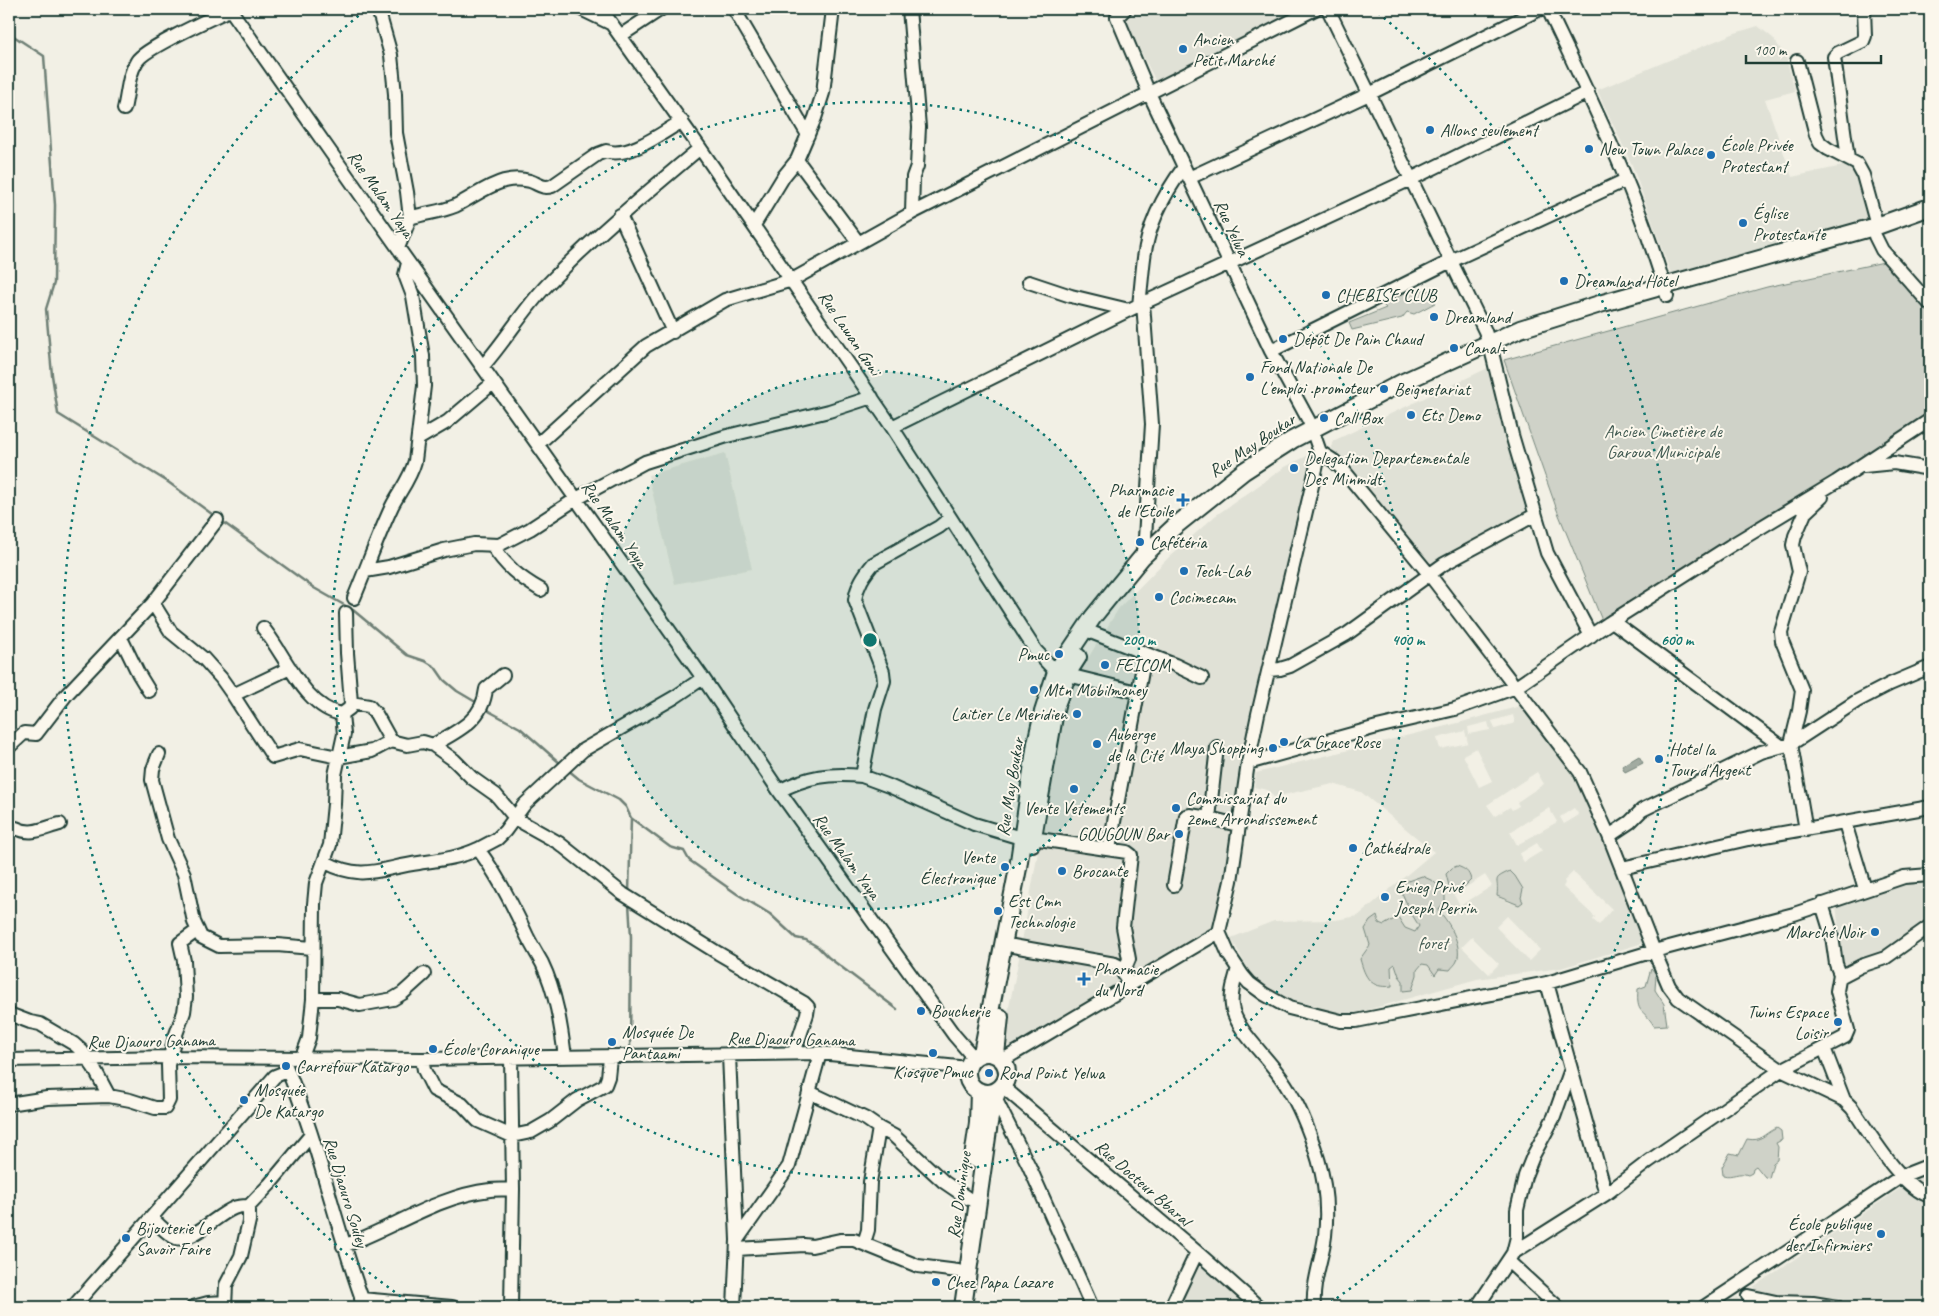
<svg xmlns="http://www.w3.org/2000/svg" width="1939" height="1316" viewBox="0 0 1939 1316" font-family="Caveat,sans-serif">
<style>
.built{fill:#e0e1d6;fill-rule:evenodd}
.green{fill:#cfd2c8;stroke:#77887e}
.water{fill:#a2aba1;stroke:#6e7f75}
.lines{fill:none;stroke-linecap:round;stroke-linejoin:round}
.stream{stroke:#6e7f75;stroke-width:2.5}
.minor-casing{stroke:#1f3d34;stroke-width:16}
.major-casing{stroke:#1f3d34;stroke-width:20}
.minor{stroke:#fbf7ec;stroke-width:12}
.major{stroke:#fbf7ec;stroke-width:16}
.ring{fill:none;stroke:#0f766e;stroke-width:2.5;stroke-dasharray:2.5 5}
.poi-dot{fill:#1f6fb2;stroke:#fbf7ec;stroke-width:2}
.labels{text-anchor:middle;stroke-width:4;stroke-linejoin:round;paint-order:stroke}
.poi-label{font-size:18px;fill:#1f3d34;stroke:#fbf7ec;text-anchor:start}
.street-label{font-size:18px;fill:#1f3d34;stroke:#fbf7ec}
.park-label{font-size:18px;fill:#425b52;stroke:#fbf7ec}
.centre{fill:#0f766e;stroke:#fbf7ec;stroke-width:2.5}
.ring-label{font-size:15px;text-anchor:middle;font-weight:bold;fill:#0f766e;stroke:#fbf7ec;stroke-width:4;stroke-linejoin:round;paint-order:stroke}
</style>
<rect width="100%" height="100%" fill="#f2f0e5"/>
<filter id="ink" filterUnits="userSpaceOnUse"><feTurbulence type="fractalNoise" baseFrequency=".02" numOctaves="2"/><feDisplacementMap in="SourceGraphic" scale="10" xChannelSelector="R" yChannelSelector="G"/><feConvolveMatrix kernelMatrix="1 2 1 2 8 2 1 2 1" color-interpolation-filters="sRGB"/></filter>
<g filter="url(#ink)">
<path class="built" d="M1135 9H1307L1157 84 1123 15Z
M1758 26 1773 38 1786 57 1795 91 1765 99 1792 177 1856 163 1867 218 1671 274 1632 165 1597 90 1735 33Z
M1488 368 1492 371 1506 435 1527 514 1430 568 1331 448 1333 441Z
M1315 452 1220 933 1007 1058 1000 1051 1019 958 1058 740 1064 712 1075 679 1119 608 1169 557 1215 516 1285 467Z
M725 453 752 569 675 584 648 475Z
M1524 705 1578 775 1646 942 1561 968 1477 979 1346 1016 1291 1001 1253 978 1231 938 1274 921 1336 920 1358 916 1434 852 1361 792 1333 784 1274 797 1267 790 1254 787 1256 773 1458 723ZM1513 715 1515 723 1495 729 1492 721ZM1488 722 1490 730 1469 734 1468 727ZM1465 731 1468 743 1440 749 1437 738ZM1476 748 1492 781 1479 787 1463 755ZM1537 772 1544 784 1517 802 1519 806 1512 810 1510 807 1495 816 1487 805ZM1549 808 1557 822 1517 845 1510 832ZM1574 808 1579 815 1564 824 1560 817ZM1537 843 1542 851 1524 862 1519 854ZM1573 872 1612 909 1599 925 1593 920 1595 917 1563 887 1565 883 1564 881ZM1485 875 1492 886 1460 906 1454 895ZM1515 876 1523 889 1521 898 1510 903 1497 896 1496 884ZM1445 901 1438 910 1448 921 1455 940 1428 965 1422 964 1403 991V981L1399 976 1395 964 1391 967 1393 980 1360 959 1370 945 1377 916 1379 923 1384 925 1405 928 1415 932 1419 926 1411 913ZM1507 916 1540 950 1529 961 1496 927ZM1472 937 1499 964 1489 974 1462 947Z
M1930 879V918L1892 946 1862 962 1851 965 1842 963 1836 904 1882 886Z
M1930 1174V1307H1769L1753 1287 1910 1182Z
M1199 1256 1258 1307H1174Z
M1737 1297 1745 1307H1717H1718Z"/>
<path class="green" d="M1884 262 1930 311V415L1603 623 1557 510 1504 360 1767 287Z
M1403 289 1437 291 1435 303 1414 314 1407 312 1402 318 1352 330 1349 323 1386 308 1381 303Z
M1457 866C1465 869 1469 871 1471 880L1464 887 1454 891 1449 886 1446 874 1452 868Z
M1510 871 1515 876 1523 889 1521 898 1523 902 1519 905 1497 896C1499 877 1491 880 1510 871Z
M1422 876 1433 881 1445 892V901L1438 910C1448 920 1463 945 1457 961 1456 964 1452 967 1450 970L1439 969 1435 975 1428 965 1422 964 1417 970V975L1412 990 1403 991V981L1399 976 1395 964 1391 967 1392 986C1370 989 1365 977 1360 959L1370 945 1365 929 1370 921 1377 916 1379 923 1384 925 1398 917 1405 928 1415 932 1419 926 1411 913 1402 893 1405 882Z
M1651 968 1656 974 1655 990 1664 1004 1667 1025 1654 1026C1643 1007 1636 1016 1638 989L1646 986Z
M1777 1128 1781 1131 1782 1140 1776 1143 1778 1147 1777 1160 1773 1163 1769 1178 1765 1177 1756 1166 1753 1168 1752 1173 1748 1175C1739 1171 1732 1178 1723 1175L1722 1167 1730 1153 1739 1155 1747 1139C1762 1142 1764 1134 1777 1128Z"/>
<path class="water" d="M1639 756 1643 763 1625 772 1622 766Z"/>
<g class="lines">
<path class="stream" d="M9 33 44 56 55 205 54 283 46 309 52 375 58 414 168 482 216 517
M220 520 314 588 353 610 407 655 425 661 435 667 444 680 457 691 479 704
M485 709 520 728 561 764
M567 769 579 779 619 800 626 807 631 818 670 847 684 851 689 860 737 894 770 914 796 938 806 940 818 947 828 957 897 1009
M629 893 631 818
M629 903 631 937 630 1053"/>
<defs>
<path id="minor" d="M230 9 367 204 703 678 779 791 954 1035 974 1058
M378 9 391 55 395 94 396 133 407 192 410 218 398 248
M581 9 610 23
M601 9 700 148 892 427 1036 651 1056 672 1137 692
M734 9 808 135
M909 9 919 127 917 166 913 177 912 213
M1125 9 1117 17 1149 93 1271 351 1309 421 1320 452
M1328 9 1485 331 1492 353 1512 435 1547 553 1591 636
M1548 9C1592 102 1639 196 1667 296
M620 36 661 9
M1797 61 1816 135 1820 143 1828 149 1857 164 1863 175 1877 226
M124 109C128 92 128 75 137 61 145 48 214 17 231 9
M1848 159 1834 57 1838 53 1863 41 1865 36 1864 9
M797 160 858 242
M1189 178 1369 94 1540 9
M620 215 673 332
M410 218C424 213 441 212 455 206 472 198 486 186 504 181 512 179 522 179 530 181 539 184 542 189 552 186L598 154 606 151C628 159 662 133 682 121
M754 225 784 176 797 160 815 118 823 93 833 9
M1875 236 1882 250 1930 304
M1029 282 1071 296 1129 310
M1139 305C1141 289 1142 274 1144 258 1148 225 1164 194 1184 167
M1271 351 1451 261 1626 180
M483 366C506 340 523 310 547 285 594 236 648 192 700 148
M892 427 1139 305 1411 179 1588 92
M418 439 447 422 493 383
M538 444 646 346 725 300 792 280 912 213 1315 9
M1320 452 1258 714 1248 763 1231 881 1219 932 1229 955 1243 976 1249 983 1264 994 1289 1008 1341 1021H1356L1547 983 1654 951 1794 914 1904 877 1930 875
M1320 452 1334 461 1345 472 1429 574 1580 772 1609 836 1654 951 1669 986 1678 998 1781 1070 1844 1100 1852 1108C1869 1132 1901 1188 1930 1196
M1864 466 1894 463 1930 469
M492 545C506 567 519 577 541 590
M1142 557 1145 538 1152 424 1143 303
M365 571 389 567 444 550 474 544 499 545 530 529 576 499 645 462 727 436 829 411 872 397
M354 598C367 567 378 536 392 506 400 491 411 477 415 461L424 386 423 356 413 296 405 275 408 263
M153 603 171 632 204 659 221 678 233 695
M1612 621 1781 746
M263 628C285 654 305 709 342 714
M1093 633 1175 665 1202 678
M121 638 138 673 149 691
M290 668 233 695 273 757 300 749 338 757 372 751 391 741 376 714 369 706 351 703
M1269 670 1280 669 1290 666 1347 634 1444 564 1535 515
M503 675 486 689C483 720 458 731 433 745L454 760 472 778 496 795 516 819 559 843 623 894 718 953 804 1003 808 1007 807 1014 794 1053
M391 741 407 745 423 742 433 745
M9 747 24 733 36 734 66 695 153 603 217 520
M1217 747 1209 818 1238 825
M159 754 153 769 152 780 168 839 184 874 194 922 201 937 219 946 277 945 312 948
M1248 763 1377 727 1455 709 1516 687 1609 623 1730 546 1836 482 1930 420
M862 776 889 786 974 824 1021 838
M779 791C808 776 830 773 862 776L875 709 884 681 883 672 855 600C857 585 864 575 873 564L939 527 949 519
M1845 823 1865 889
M9 830 16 828C32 836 44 828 60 824
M1806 830 1791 744 1799 711 1802 690 1782 641 1781 632 1799 572 1793 545 1795 536 1805 513 1822 497
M1609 836 1630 822 1642 810 1761 752 1791 744 1857 701 1890 684 1930 667
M1032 838 1127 852 1131 855 1123 927 1129 959 1123 973
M1109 849 1145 655
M325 862C363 882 381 868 419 863 439 860 459 858 478 849
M1622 868 1748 839 1930 807
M1174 885 1186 816 1190 815 1209 818
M1013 946 1115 964 1119 966 1126 978
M1238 968C1235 980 1230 993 1232 1006 1235 1028 1263 1053 1276 1071 1291 1090 1302 1113 1310 1135 1323 1169 1329 1199 1325 1236 1322 1260 1312 1283 1314 1307
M1840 977 1861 966 1885 958 1930 926
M1547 983 1606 1194
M313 999H338L360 1005 393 999 403 993 424 974
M9 1014 30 1022 40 1024 74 1044 82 1051 94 1068 109 1096 130 1100 155 1108H165L169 1100 168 1065 175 1037 184 1012 186 997 184 961 180 943 198 930
M1824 1048 1844 1100
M729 1055 737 1240 734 1307
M302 1057 309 1038 313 999 314 904 316 883 330 845 334 804 335 775 344 734 342 714 350 708 351 703 347 653 346 613
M565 1057C561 1026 556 992 542 963 537 954 532 946 527 936 513 905 499 877 478 849L497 839 505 831 524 805 583 750 675 697 703 678
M511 1058 513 1189 511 1307
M422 1059 424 1070 434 1090 462 1104 478 1121 512 1136 531 1132 550 1121 577 1100 605 1085 608 1077 610 1058
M9 1060 171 1057 422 1059 820 1053 968 1068
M1003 1060 1219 932
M285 1064C319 1142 335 1227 365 1307
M1002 1086 1197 1252 1259 1307
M809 1092 866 1119 879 1128
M995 1098 1029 1166 1092 1307
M9 1104 47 1098 109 1096
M152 1219C159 1224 168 1235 176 1238 191 1243 218 1214 234 1208 238 1206 244 1206 249 1206
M737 1240 789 1166 820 1053
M864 1243 868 1230 870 1182 879 1128 894 1136 944 1182 969 1199
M343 1246C392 1229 437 1196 490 1190 497 1189 505 1190 513 1189
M737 1249 804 1245 812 1246 840 1240H854L918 1266 958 1271
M1513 1253 1606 1194 1649 1161 1781 1070 1845 1037 1848 1030 1837 991 1840 974 1836 964 1832 936 1822 904
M1508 1261 1558 1307
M1748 1296 1776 1302 1813 1303 1837 1307
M361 1299 452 1307
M73 1307 275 1076 288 1071
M193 1307 208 1303 225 1302
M225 1307 226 1285 241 1256 249 1221V1206L269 1185 310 1136
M1171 1307 1197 1252
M1477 1307 1513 1253 1517 1237V1210L1525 1176 1533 1156 1554 1117 1571 1069
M1704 1307 1902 1176 1930 1165"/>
<path id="major" d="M1032 843 1056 705 1069 671 1078 657
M982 1053 1018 868 1036 743 1043 712 1056 672 1093 617 1114 591 1142 557 1174 527 1244 471 1292 440 1401 383 1520 329 1603 303 1877 226 1930 207
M967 1073a20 20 0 1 1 40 0a20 20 0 1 1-40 0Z
M996 1055 1000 1017
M973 1158 978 1123 979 1091
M963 1307 989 1123 992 1106 998 1090"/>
</defs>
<use href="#minor" class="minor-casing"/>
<use href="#major" class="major-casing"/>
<use href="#minor" class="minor"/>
<use href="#major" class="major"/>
</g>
</g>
<circle cx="870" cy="640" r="269" fill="#0f766e" fill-opacity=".12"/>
<g class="ring">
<circle cx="870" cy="640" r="269"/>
<circle cx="870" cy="640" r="538"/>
<path d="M413 1305A807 807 0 0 1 362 13M1378 13A807 807 0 0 1 1327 1305"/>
</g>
<g class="poi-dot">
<circle cx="1183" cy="49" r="5"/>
<circle cx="1430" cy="130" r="5"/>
<circle cx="1589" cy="149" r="5"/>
<circle cx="1711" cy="155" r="5"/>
<circle cx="1743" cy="223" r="5"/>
<circle cx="1564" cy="281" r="5"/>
<circle cx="1326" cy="295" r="5"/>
<circle cx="1434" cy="317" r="5"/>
<circle cx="1283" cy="339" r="5"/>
<circle cx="1454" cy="348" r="5"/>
<circle cx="1250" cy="377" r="5"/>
<circle cx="1384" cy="389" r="5"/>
<circle cx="1411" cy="415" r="5"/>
<circle cx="1324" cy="418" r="5"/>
<circle cx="1294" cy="468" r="5"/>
<path d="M1180.5 492.5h5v5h5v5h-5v5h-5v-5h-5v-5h5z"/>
<circle cx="1140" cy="542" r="5"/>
<circle cx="1184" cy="571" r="5"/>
<circle cx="1159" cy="597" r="5"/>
<circle cx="1059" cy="654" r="5"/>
<circle cx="1105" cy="665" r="5"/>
<circle cx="1034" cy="690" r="5"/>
<circle cx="1077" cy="714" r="5"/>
<circle cx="1284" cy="742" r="5"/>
<circle cx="1097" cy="744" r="5"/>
<circle cx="1273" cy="748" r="5"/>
<circle cx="1659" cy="759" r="5"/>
<circle cx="1074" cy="789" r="5"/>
<circle cx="1176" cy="808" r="5"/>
<circle cx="1179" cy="834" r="5"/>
<circle cx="1353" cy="848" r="5"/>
<circle cx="1005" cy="867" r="5"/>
<circle cx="1062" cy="871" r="5"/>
<circle cx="1385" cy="897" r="5"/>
<circle cx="998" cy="911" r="5"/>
<circle cx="1875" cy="932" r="5"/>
<path d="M1081.5 971.5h5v5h5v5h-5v5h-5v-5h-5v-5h5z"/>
<circle cx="921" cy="1011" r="5"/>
<circle cx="1838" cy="1022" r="5"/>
<circle cx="612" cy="1042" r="5"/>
<circle cx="433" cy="1049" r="5"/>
<circle cx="933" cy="1053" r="5"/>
<circle cx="286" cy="1066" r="5"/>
<circle cx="989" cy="1073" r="5"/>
<circle cx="244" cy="1100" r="5"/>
<circle cx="1881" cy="1234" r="5"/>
<circle cx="126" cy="1238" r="5"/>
<circle cx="936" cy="1282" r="5"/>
</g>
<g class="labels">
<g class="poi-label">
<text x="1193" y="45">Ancien<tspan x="1193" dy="21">Petit Marché</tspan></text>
<text x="1440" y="136">Allons seulement</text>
<text x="1721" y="151">École Privée<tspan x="1721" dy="21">Protestant</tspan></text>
<text x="1599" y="155">New Town Palace</text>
<text x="1753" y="219">Église<tspan x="1753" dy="21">Protestante</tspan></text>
<text x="1574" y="287">Dreamland Hôtel</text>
<text x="1336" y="301">CHEBISE CLUB</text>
<text x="1444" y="323">Dreamland</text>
<text x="1293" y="345">Dépôt De Pain Chaud</text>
<text x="1464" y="354">Canal+</text>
<text x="1260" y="373">Fond Nationale De<tspan x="1260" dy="21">L'emploi .promoteur</tspan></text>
<text x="1394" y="395">Beignetariat</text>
<text x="1421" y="421">Ets Demo</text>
<text x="1334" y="424">Call Box</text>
<text x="1304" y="464">Delegation Departementale<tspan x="1304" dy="21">Des Minmidt</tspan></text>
<text x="1173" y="496" text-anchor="end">Pharmacie<tspan x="1173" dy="21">de l'Etoile</tspan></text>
<text x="1150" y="548">Cafétéria</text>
<text x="1194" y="577">Tech-Lab</text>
<text x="1169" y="603">Cocimecam</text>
<text x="1049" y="660" text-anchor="end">Pmuc</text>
<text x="1115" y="671">FEICOM</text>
<text x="1044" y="696">Mtn Mobilmoney</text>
<text x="1067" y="720" text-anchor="end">Laitier Le Meridien</text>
<text x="1107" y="740">Auberge<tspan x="1107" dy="21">de la Cité</tspan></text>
<text x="1294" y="748">La Grace Rose</text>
<text x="1263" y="754" text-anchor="end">Maya Shopping</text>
<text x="1669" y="755">Hotel la<tspan x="1669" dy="21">Tour d'Argent</tspan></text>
<text x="1186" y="804">Commissariat du<tspan x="1186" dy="21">2eme Arrondissement</tspan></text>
<text x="1074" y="814" text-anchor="middle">Vente Vetements</text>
<text x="1169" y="840" text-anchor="end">GOUGOUN Bar</text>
<text x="1363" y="854">Cathédrale</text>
<text x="995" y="863" text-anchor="end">Vente<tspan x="995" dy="21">Électronique</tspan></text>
<text x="1072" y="877">Brocante</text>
<text x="1395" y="893">Enieg Privé<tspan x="1395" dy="21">Joseph Perrin</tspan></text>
<text x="1008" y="907">Est Cmn<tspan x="1008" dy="21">Technologie</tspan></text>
<text x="1865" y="938" text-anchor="end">Marché Noir</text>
<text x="1094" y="975">Pharmacie<tspan x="1094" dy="21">du Nord</tspan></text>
<text x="931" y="1017">Boucherie</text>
<text x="1828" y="1018" text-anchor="end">Twins Espace<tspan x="1828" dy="21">Loisir</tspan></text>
<text x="622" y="1038">Mosquée De<tspan x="622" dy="21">Pantaami</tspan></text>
<text x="443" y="1055">École Coranique</text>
<text x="296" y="1072">Carrefour Katargo</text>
<text x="933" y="1078" text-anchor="middle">Kiosque Pmuc</text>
<text x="999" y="1079">Rond Point Yelwa</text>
<text x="254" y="1096">Mosquée<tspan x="254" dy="21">De Katargo</tspan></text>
<text x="1871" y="1230" text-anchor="end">École publique<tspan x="1871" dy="21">des Infirmiers</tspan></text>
<text x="136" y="1234">Bijouterie Le<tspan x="136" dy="21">Savoir Faire</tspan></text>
<text x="946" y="1288">Chez Papa Lazare</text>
</g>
<g class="street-label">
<text transform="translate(381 194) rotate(55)" y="6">Rue Malam Yaya</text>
<text transform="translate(1232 228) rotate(65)" y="6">Rue Yelwa</text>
<text transform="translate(850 333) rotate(56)" y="6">Rue Lawan Goni</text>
<text transform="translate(1252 445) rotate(-34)" y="6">Rue May Boukar</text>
<text transform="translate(615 524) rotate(55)" y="6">Rue Malam Yaya</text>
<text transform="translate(1010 787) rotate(-81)" y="6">Rue May Boukar</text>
<text transform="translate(847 856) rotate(54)" y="6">Rue Malam Yaya</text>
<text transform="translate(791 1039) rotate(1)" y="6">Rue Djaouro Ganama</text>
<text transform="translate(151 1041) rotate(-1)" y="6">Rue Djaouro Ganama</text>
<text transform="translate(1143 1183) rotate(41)" y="6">Rue Docteur Bbaral</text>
<text transform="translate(346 1192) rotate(73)" y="6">Rue Djaouro Souley</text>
<text transform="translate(959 1195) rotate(-82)" y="6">Rue Dominique</text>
</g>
<g class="park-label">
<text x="1663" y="437">Ancien Cimetière de<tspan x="1663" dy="21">Garoua Municipale</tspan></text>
<text x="1433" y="949">foret</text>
</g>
</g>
<circle cx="870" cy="640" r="8" class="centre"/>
<g class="ring-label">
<text x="1139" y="645">200 m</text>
<text x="1408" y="645">400 m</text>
<text x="1677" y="645">600 m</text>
</g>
<rect width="1939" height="1316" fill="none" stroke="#fbf7ec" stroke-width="30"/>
<rect x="15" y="15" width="1909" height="1286" fill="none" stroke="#1f3d34" stroke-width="2" filter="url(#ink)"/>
<path d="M1746 55v8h135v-8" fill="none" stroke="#1f3d34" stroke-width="2.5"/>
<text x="1754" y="55" font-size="15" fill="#1f3d34" stroke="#fbf7ec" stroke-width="4" paint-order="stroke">100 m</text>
</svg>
